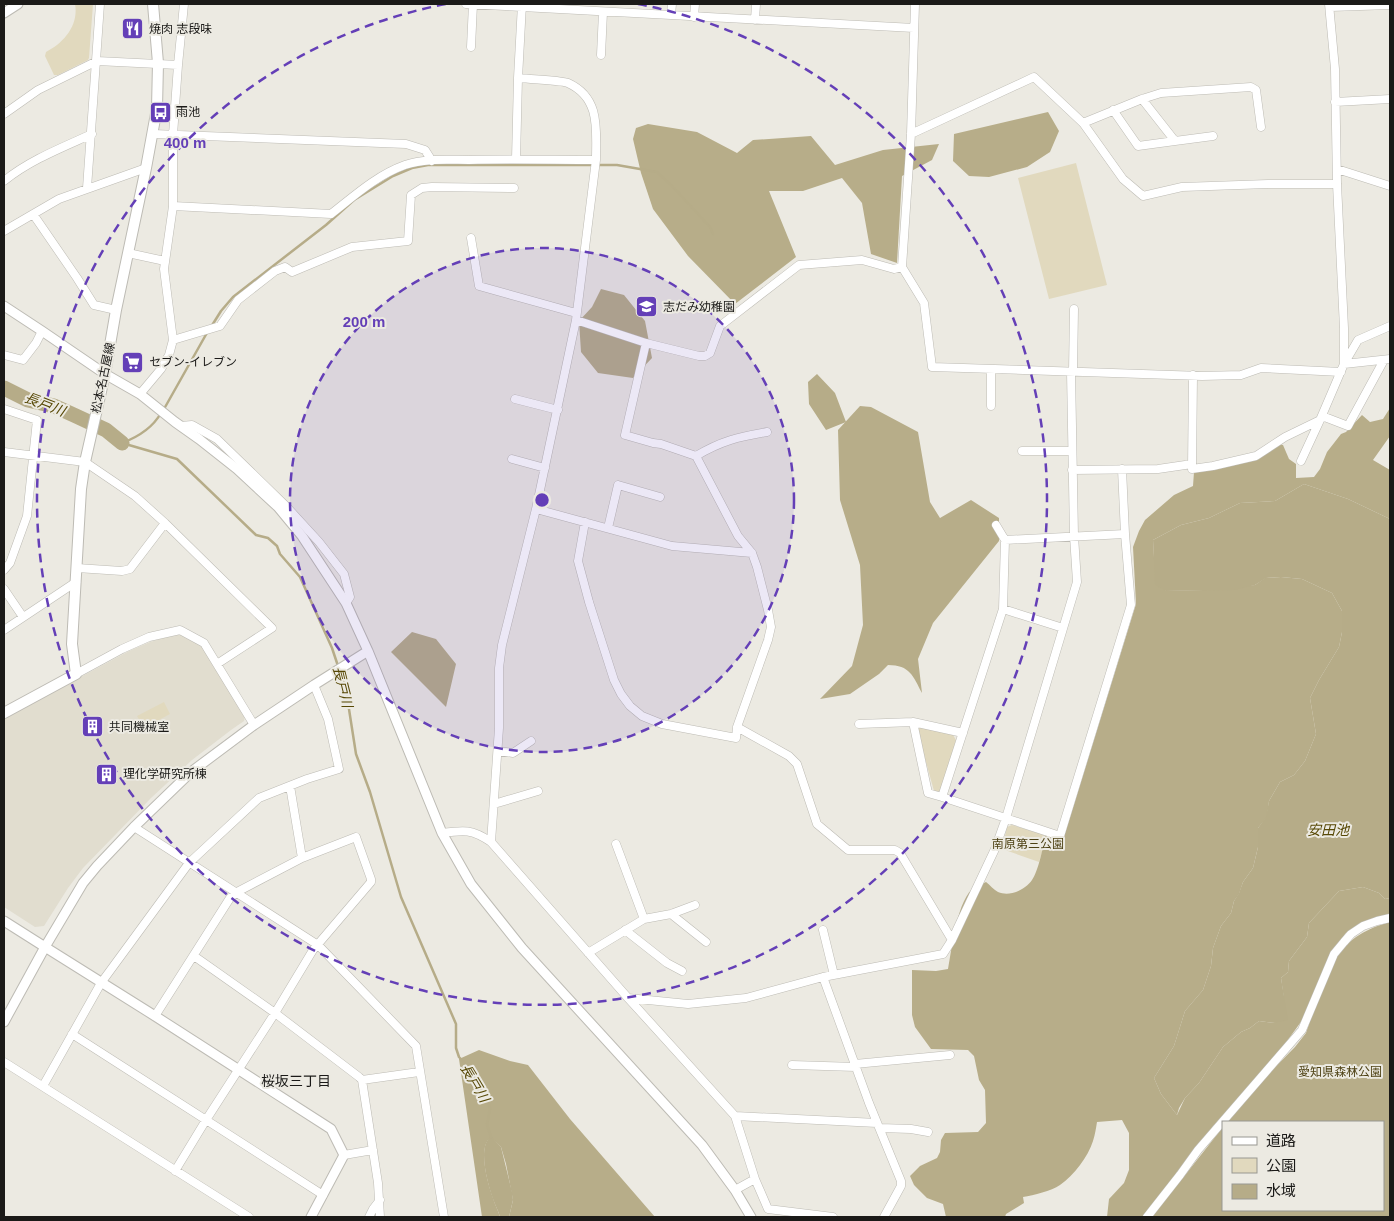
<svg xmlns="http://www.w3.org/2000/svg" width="1394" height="1221" viewBox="0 0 1394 1221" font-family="Helvetica,'Noto Sans JP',sans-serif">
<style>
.built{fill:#e1ddcf}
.green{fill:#e1d9be}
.forest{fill:#b7ad89}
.water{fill:#b6ac88}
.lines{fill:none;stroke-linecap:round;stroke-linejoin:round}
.stream{stroke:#b6ac88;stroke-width:2.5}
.river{stroke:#b6ac88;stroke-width:15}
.minor-casing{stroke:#bdbbb4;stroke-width:9}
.tertiary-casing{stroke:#bdbbb4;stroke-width:11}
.secondary-casing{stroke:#bdbbb4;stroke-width:12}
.minor{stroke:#fff;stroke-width:8}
.tertiary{stroke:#fff;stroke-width:9}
.secondary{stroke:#fff;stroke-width:10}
.ring{fill:none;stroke:#643fb7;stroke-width:2.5;stroke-dasharray:9 6}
.labels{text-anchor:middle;stroke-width:4;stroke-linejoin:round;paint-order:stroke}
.poi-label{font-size:12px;fill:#1b1a18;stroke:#eceae2;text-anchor:start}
.street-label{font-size:12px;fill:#1b1a18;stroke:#eceae2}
.park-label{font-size:12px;fill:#4e4215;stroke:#eceae2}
.water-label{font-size:14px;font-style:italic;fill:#574805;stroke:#eceae2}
.neighbourhood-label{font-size:14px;fill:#1b1a18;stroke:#eceae2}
.centre{fill:#643fb7;stroke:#eceae2;stroke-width:2.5}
.ring-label{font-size:15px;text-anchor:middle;font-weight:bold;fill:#643fb7;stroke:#eceae2;stroke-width:4;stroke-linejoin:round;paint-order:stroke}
</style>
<rect width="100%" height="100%" fill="#eceae2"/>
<path class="built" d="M179 633 201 644 245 716 244 721 231 730 192 760 151 798 83 868 68 888 44 926 35 927 4 907V718L129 651 150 642Z"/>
<path class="green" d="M75 4H93L89 58 88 60 58 75H54L45 56 46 52C64 43 79 25 75 4Z
M1076 163 1107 285 1049 299 1018 178Z
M164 702 170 714 144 728 137 716Z
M918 725 953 735 956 740 941 791 937 792 934 791 916 726Z
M1012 825 1045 835 1043 849 1039 862 1002 849 1007 827Z"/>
<path class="forest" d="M1048 112 1059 131 1050 152 1027 167 989 177 969 176 953 161 954 134Z
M648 124 697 132 737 153 753 140 811 136 835 165 883 150 939 144 932 160 902 176 897 263 871 254 862 203 842 178 803 191H769L796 257 735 304 688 256 653 209 641 173 633 139 636 128Z
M601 289 624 295 645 321 652 358 633 378 598 373 581 352 579 321 592 307Z
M860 406 871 407 918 432 930 502 940 518 971 500 999 518V541L933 623 918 659 922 693C913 676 910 665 888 665L879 674 850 694 820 699 852 666 863 625 860 565 840 500 838 430Z
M1390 408V436L1373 460 1390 470V519L1348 499 1304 484 1275 501 1240 503 1209 518 1181 525 1153 540 1154 557 1166 591 1203 590 1255 585 1265 578 1281 577 1302 579 1332 593 1342 611V632L1339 647 1319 680 1310 698 1316 734 1305 761 1294 775 1280 782 1269 801 1267 817 1258 828V847L1253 868 1243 882 1239 894 1234 901 1231 913 1221 926 1213 948 1211 966 1203 990 1185 1011 1174 1046 1154 1078 1161 1094 1177 1115 1185 1098 1199 1083 1223 1047 1241 1032 1250 1028 1259 1021 1275 1023 1284 999 1281 978 1288 972 1289 961 1307 937 1309 923 1339 891 1363 887 1379 893 1385 899 1390 898V914L1356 926 1346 933 1339 942 1331 953 1303 1019 1274 1059 1214 1125 1142 1217H1107L1109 1199 1124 1183 1129 1170V1133L1122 1120 1097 1122C1096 1128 1095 1135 1093 1141 1088 1157 1074 1175 1060 1185 1051 1191 1034 1195 1023 1197L1024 1203 1006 1214 1005 1217H946L943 1204 927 1198 914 1185 910 1176 920 1166 937 1158 940 1152 941 1140 945 1133 978 1132 986 1123 985 1090 979 1080 974 1056 968 1050 931 1049 915 1027 912 1015V970L936 971 948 969C952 949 957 898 975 887 978 885 983 884 986 882 990 885 994 890 998 892 1010 897 1025 890 1032 880 1038 872 1044 845 1045 835L1063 840 1136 604 1133 547 1139 531 1145 520 1174 495 1193 486 1194 472 1255 460 1277 444 1283 445 1289 459 1296 464V478L1314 477 1320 469 1327 452 1341 434 1346 432 1362 415 1370 422 1383 419Z
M412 632 436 639 456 664 446 707 391 652Z
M1390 922V1217H1152L1223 1127V1210H1383V1122H1226L1251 1092 1295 1047 1306 1033 1312 1015 1336 957C1351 937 1366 929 1390 922Z
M479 1050 510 1061 528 1065 570 1119 655 1217H509L513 1200 506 1164 501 1147 491 1137C477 1147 488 1184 493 1198 495 1205 498 1210 500 1217H482L459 1059Z"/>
<path class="water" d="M817 374 835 393 846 422 826 430 809 404 808 382Z
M1304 484 1348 499 1390 519V898L1385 899 1379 893 1363 887 1339 891 1309 923 1307 937 1289 961 1288 972 1281 978 1288 1020 1275 1023 1259 1021 1250 1028 1241 1032 1223 1047 1199 1083 1185 1098 1179 1108 1177 1115 1161 1094 1154 1078 1174 1046 1185 1011 1203 990 1211 966 1213 948 1221 926 1231 913 1234 901 1239 893 1243 882 1253 868 1258 847V828L1266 817 1269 801 1280 782 1294 775 1305 761 1316 734 1310 698 1319 680 1339 647 1342 632V611L1332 593 1302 579 1281 577 1266 578 1255 585 1234 590 1166 591 1155 585 1153 540 1181 525 1209 518 1240 503 1275 501Z
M492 1137 501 1147 512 1192 513 1200 509 1217H500C498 1210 495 1205 493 1199 488 1184 478 1151 489 1138Z"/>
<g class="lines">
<path class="stream" d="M211 327 221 311 233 297 326 225 354 200 393 176 412 168 428 165H617L657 172 673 187 710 227 713 234
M164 409 208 331
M122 443 177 459 256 535 268 538 277 546 280 554 300 577 332 648 338 666
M122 443C138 437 153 427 161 413
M340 672 346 690 356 754 370 792 401 897 456 1024V1048L459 1057 469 1068 477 1088 488 1103 490 1108 487 1125 491 1137"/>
<path class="river" d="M4 388 28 400 54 406 76 416 106 430 122 443"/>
<defs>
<path id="minor" d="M466 4 914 28
M915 4 911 134 902 267 924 303 932 367 1202 376 1241 375 1261 368 1341 372
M1329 4 1335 69 1337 184 1344 328V364
M1330 7 1390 5
M671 15 672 4
M694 17 695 4
M755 20 756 4
M471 47 473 4
M601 55 603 12
M518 78C528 79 561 80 568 83 601 98 596 130 596 160
M1335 102 1390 99
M1113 110 1138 146 1175 141 1142 99
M4 114 38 90 97 61 178 65
M1083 123 1142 99 1161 93 1251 87 1256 90 1261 127
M153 134 406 144 425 150 432 161
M911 134 1034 77 1083 123 1123 179 1143 196 1182 187 1268 184H1337
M1175 141 1213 136
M516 159 518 78 522 4
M1337 169 1390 186
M4 181C30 160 61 148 92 134
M87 188 100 4
M173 206 331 214C354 196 377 175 405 165 425 158 449 160 469 160 512 159 554 160 596 160L576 320 536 509 502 645 499 668V728L491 842
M33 214 77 278 94 305 116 310
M4 231 59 199 146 168
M471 238 479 286 576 313
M128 253 165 261
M576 320 646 343 699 356H705L710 353 720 326 799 265 862 260 894 269 902 267
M173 340 220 326 238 300 275 271 285 267 292 272 352 247 408 241 411 195 422 188 432 187 514 188
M4 355 23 360 36 343 42 331
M1344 364 1390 359
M1073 372 1074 309
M1193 375 1192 469 1213 466 1256 456 1285 437 1320 420 1344 364 1358 340 1390 326
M140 394 161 369 169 355 173 340 164 269 173 206V135L178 65 184 4
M515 399 558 410
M991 406V369
M4 409 37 420 27 516 10 563 4 570
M1322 416 1348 426 1384 360
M181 426 192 425 217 439 286 506 319 542 344 574 350 597 346 603
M1022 451H1072
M4 452 85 462 135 496 165 523 272 628 217 664
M696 456C721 441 738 437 767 432
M512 459 545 468
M1301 461 1320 420
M1122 469 1125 534 1131 605 1060 836 942 797 1003 609 1005 540 1125 534
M1072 470 1158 469 1192 464
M536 509 672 546 752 553
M585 522 578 561 589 602 614 680 621 694 630 706 642 716 662 724 736 738 737 727 768 640 771 627 768 610 757 567 752 553 738 536 696 456 661 444 653 443 625 435 646 343
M996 525 1005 540
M608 528 618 485 660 497
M77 568 122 571 130 569 165 523
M4 589 23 617
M1003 609 1063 628
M4 630 76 582
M76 674 122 649 149 637 180 630 204 643 254 725
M913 722 928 793 942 797
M859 724 913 722 963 733
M737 727 789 756 797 764 817 824 848 850H895L900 853 952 940
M498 751 513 753 531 741
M290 786 302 858
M494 804 538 791
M134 827 318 945 416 1046 444 1217
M442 833C464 830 472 829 491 842L628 998 735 1116 755 1179 735 1190
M616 844 644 919
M671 914 706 942
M625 930 667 963 682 971
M823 930 834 975
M588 953 644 919 671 914 695 905
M194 956 275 1013 359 1077 362 1080 378 1183 380 1217
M823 977 869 1103 901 1181V1186L884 1217
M628 998 688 1004 746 998 823 977 943 954 952 940 995 849 1006 818 1077 582 1074 536 1071 372
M155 1016 230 898 237 892 302 858 356 837 371 879V882L313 950 275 1013 206 1120 175 1171
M72 1034 323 1195
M4 1062 249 1217
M855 1064 950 1055
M792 1065 856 1067
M362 1080 419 1072
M43 1086 101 983 189 863 259 798 307 779 339 769 328 719 314 685
M735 1116 877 1123
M880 1128 911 1129 928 1132
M344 1155 373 1150
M755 1179 768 1209 833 1217
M369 1217 373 1209 380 1200
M1147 1217 1180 1175 1198 1150 1302 1030 1334 954 1344 942 1351 934 1363 926 1377 921 1390 918"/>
<path id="tertiary" d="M4 13 18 4
M4 306 42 331 105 374 140 394 175 422 199 439 237 469 278 507 302 536 346 603 368 651 442 833 471 884 522 948 702 1145 735 1190 751 1217
M4 921 45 947 4 1022
M311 1217 344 1155 331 1129 155 1016 45 947 83 883 97 866 134 827 191 772 254 725 314 685 368 651"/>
<path id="secondary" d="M4 713 76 674 72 644 81 489 85 462 105 374 116 310 146 168 157 108 158 63 153 4"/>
</defs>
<use href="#minor" class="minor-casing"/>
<use href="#tertiary" class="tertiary-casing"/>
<use href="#secondary" class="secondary-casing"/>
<use href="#minor" class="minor"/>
<use href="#tertiary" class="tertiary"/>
<use href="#secondary" class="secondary"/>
</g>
<circle cx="542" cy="500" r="252" fill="#643fb7" fill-opacity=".12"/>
<g class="ring">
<circle cx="542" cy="500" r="252"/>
<path d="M638 4A505 505 0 1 1 446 4"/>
</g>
<defs>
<symbol id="restaurant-square" viewBox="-11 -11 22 22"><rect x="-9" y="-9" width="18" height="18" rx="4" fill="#643fb7" stroke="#eceae2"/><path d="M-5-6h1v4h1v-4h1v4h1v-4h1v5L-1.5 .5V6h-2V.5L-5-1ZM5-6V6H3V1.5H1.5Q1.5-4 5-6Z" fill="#fff"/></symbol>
<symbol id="bus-square" viewBox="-11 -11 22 22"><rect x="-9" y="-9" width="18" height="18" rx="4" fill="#643fb7" stroke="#eceae2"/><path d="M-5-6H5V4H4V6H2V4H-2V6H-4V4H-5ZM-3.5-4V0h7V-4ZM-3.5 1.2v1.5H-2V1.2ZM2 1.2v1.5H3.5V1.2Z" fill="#fff"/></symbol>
<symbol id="school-square" viewBox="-11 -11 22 22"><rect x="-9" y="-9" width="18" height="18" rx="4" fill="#643fb7" stroke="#eceae2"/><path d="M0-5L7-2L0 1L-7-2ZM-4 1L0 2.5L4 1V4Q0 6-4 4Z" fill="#fff"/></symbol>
<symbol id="supermarket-square" viewBox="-11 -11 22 22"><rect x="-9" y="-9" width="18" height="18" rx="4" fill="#643fb7" stroke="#eceae2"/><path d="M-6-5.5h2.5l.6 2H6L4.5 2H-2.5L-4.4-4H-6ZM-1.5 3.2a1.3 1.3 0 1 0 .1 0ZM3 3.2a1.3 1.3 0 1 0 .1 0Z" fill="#fff"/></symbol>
<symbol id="building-square" viewBox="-11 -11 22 22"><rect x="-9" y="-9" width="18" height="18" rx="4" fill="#643fb7" stroke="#eceae2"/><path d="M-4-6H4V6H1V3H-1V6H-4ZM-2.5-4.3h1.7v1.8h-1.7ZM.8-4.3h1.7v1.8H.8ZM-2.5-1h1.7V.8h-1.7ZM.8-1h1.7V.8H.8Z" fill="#fff"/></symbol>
</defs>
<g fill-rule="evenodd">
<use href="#restaurant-square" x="120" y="16" width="25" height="25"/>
<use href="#bus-square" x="148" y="100" width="25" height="25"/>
<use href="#school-square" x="634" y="294" width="25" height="25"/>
<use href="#supermarket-square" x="120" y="350" width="25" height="25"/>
<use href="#building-square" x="80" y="714" width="25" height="25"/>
<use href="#building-square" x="94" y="762" width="25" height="25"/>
</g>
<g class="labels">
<g class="poi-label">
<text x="149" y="33">焼肉 志段味</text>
<text x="176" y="116">雨池</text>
<text x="663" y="311">志だみ幼稚園</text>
<text x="149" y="366">セブン-イレブン</text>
<text x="109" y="731">共同機械室</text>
<text x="123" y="778">理化学研究所棟</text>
</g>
<g class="street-label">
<text transform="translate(103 378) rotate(-78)" y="4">松本名古屋線</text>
</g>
<g class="park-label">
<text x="1028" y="848">南原第三公園</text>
<text x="1340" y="1076">愛知県森林公園</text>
</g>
<g class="water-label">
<text transform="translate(45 404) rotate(21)" y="5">長戸川</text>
<text transform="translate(343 687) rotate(76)" y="5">長戸川</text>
<text x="1328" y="835">安田池</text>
<text transform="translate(475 1083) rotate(59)" y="5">長戸川</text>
</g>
<g class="neighbourhood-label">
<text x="296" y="1086">桜坂三丁目</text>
</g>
</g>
<circle cx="542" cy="500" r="8" class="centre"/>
<g class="ring-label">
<text x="185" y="148">400 m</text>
<text x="364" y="327">200 m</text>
</g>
<rect width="1394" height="1221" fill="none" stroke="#1b1a18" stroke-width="10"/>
<rect x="1222" y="1121" width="162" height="90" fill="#eceae2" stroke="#989791"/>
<rect x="1232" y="1137" width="25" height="8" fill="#ffffff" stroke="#989791"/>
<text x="1266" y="1146" font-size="15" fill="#1b1a18">道路</text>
<rect x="1232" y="1158" width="25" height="15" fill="#e1d9be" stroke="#989791"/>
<text x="1266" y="1171" font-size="15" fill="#1b1a18">公園</text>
<rect x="1232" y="1184" width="25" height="15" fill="#b6ac88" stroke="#989791"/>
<text x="1266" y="1196" font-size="15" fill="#1b1a18">水域</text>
</svg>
